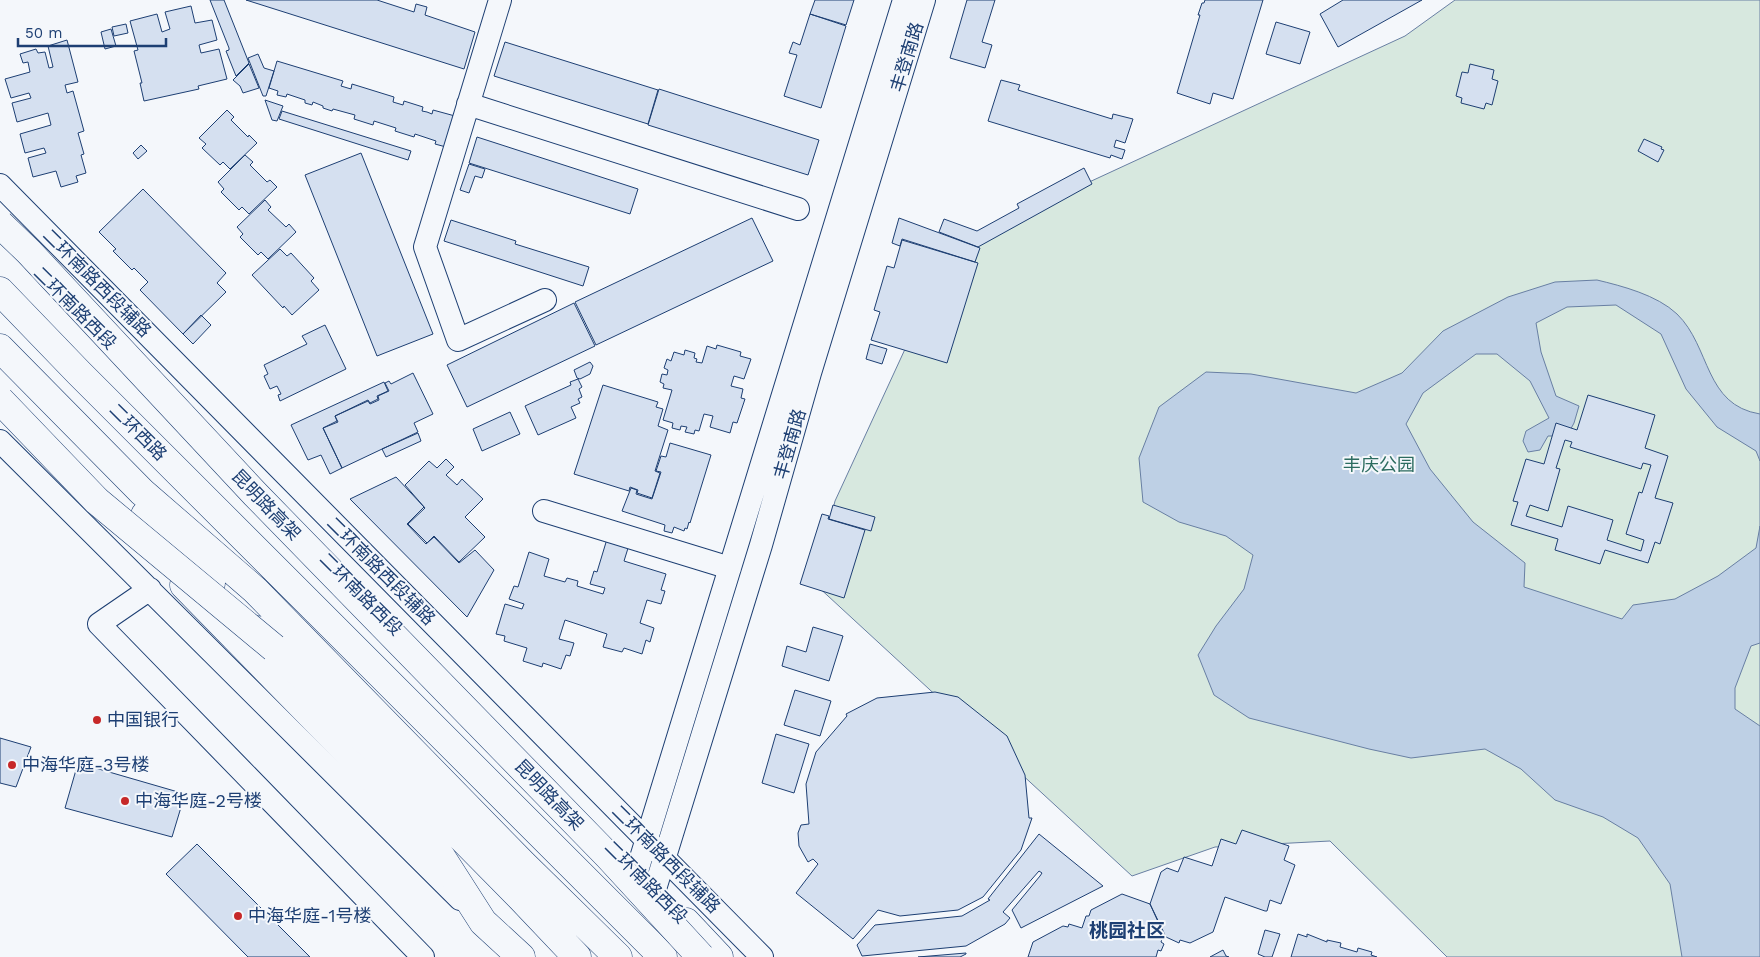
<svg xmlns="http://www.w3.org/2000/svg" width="1760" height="957" viewBox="0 0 1760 957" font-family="'Work Sans','Noto Sans SC',sans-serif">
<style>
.green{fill:#d7e8df;stroke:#687fa3}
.water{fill:#bed0e5;stroke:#687fa3}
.building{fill:#d5e0f0;stroke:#1d3f73;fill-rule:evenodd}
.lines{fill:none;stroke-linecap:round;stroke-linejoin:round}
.minor-casing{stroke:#1d3f73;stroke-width:24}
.major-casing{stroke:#1d3f73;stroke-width:29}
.highway-casing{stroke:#1d3f73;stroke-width:29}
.minor{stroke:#f4f7fb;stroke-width:22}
.major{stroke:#f4f7fb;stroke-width:28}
.highway{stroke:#f4f7fb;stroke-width:28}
.highway-bridge-casing{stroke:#1d3f73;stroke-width:29;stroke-linecap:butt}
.highway-bridge{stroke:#f4f7fb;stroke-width:28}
.poi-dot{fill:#c62828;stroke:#f4f7fb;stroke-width:2}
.labels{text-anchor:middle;stroke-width:4;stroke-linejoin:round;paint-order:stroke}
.street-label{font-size:18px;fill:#1d3f73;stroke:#f4f7fb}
.park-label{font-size:18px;fill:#2c6c60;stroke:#f4f7fb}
.poi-label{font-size:18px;fill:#1d3f73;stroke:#f4f7fb;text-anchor:start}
.neighbourhood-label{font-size:19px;font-weight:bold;fill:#1d3f73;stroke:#f4f7fb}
</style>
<rect width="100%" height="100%" fill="#f4f7fb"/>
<path class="green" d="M1455 0H1760V957H1447L1330 841 1215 847 1132 876 815 584 835 501 953 245 1405 36Z"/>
<path class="water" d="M1597 280C1622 286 1657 295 1677 314 1711 347 1704 405 1760 414V461L1756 451 1717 427 1686 389 1661 334 1616 305 1567 307 1536 323 1541 352 1556 396 1579 406 1574 423 1567 436H1548L1540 450 1528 452 1523 441 1526 431 1549 418 1530 381 1497 354H1476L1423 393 1406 424 1430 469 1473 522 1525 563 1524 587 1622 619 1633 605 1675 599 1718 576 1756 548 1760 526V643L1751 646 1735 688V709L1760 726V957H1682L1670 884 1638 838 1603 817 1555 800 1521 769 1485 749 1411 758 1369 749 1249 718 1214 695 1198 655 1216 626 1244 589 1253 555 1226 536 1179 522 1143 502 1139 458 1159 407 1206 372 1251 374 1356 393 1402 373 1443 331 1508 297 1555 282Z"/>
<path class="building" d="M210 0H224L249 63 236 76 226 51 229 50V48Z
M246 0H377L414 12 416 4 427 7 425 15 475 32 464 69Z
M815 0H854L846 25 810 14Z
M967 0H995L982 42 992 45 985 68 950 58Z
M1205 0H1263L1233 99 1213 93 1210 104 1177 93 1200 15H1198L1202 3H1204Z
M1343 0H1422L1338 47 1320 14Z
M191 6 195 23 212 20 217 40 199 45 201 53 219 49 227 79 198 86 199 89 144 101 140 83H142L134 51 138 50 130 21 157 14 162 32 170 29 165 12Z
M810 14 846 26 821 108 784 96 797 55 789 53 793 42 800 45Z
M1276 22 1310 32 1300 64 1266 54Z
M126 24 128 33 114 36 112 27Z
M111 29 116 46 105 49 101 32Z
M67 40 78 82 65 85 67 93 73 91 84 131 78 133 84 154 81 155 86 173 76 176 78 182 61 187 56 171 33 177 28 158 46 153 44 148 25 153 20 134 51 125 48 113 17 122 12 103 31 98 29 93 11 98 5 79 30 72 28 62 23 63 20 54 36 49 38 53 45 52 49 68 53 67 48 46Z
M505 42 658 90 648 124 494 76Z
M258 54 264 68 274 71 266 96H263L248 58Z
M277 61 343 81 341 86 351 89 352 84 394 97 393 102 403 105 404 101 423 107 422 111 427 112 432 114 433 110 455 116 446 147 435 144 436 141 415 134 414 137 395 131 396 128 374 121 373 125 354 119 355 115 333 109 332 111 323 108V106L313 102 312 105 305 103V100L287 94 286 97 277 95 278 91 269 88Z
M249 64 259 88 243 93 240 86 233 80Z
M1470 64 1494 70 1492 79 1498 81 1492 105 1486 103 1484 109 1461 103 1462 98 1456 96 1462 72 1468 73Z
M1001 80 1020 85 1018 90 1112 119 1113 114 1133 119 1125 143 1116 140 1114 147 1125 150 1122 159 1111 155 1110 158 988 121Z
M659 89 819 140 808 175 648 125Z
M265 100 283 106 277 121 272 120Z
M227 110 234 117 231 120 248 137 249 135 257 143 230 169 223 162 220 165 202 148 206 144 199 138Z
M282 111 411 151 408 160 279 119Z
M477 137 638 189 630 214 469 163Z
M1644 139 1662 147 1661 149 1664 150 1658 162 1638 151Z
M141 145 147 151 138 159 133 153Z
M361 153 433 334 377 356 305 175Z
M245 155 253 162 250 165 267 182 270 180 277 187 249 214 242 207 239 210 221 192 224 189 218 182Z
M469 164 485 169 482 178 475 176 469 193 460 190Z
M1084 168 1092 184 978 247 939 232 944 219 977 231 1019 208 1017 204Z
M143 189 226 273 217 283 226 292 183 334 140 290 148 282 134 268 132 270 113 251 116 249 99 232Z
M265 200 271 207 268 210 286 227 289 224 296 232 268 259 261 252 258 255 240 237 243 234 237 227Z
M752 218 773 261 596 345 575 302Z
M899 218 980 248 975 262 902 239 900 246 892 243Z
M451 220 516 241 515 244 589 267 583 286 444 241Z
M902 240 978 263 947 363 871 340 880 312 874 310 887 266 894 268Z
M280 249 287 256 291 253 314 278 311 281 319 290 292 315 284 306 283 308 252 275Z
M574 303 595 346 467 407 447 365Z
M201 315 211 325 193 344 183 334Z
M325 325 346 369 280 401 278 395 281 394 277 386 270 389 264 376 268 374 264 365 307 344 302 336Z
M870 344 887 349 882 364 866 359Z
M717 345 741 352 740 356 751 359 744 379 734 376 731 386 743 389 741 398 745 399 737 423 733 422 730 433 710 427 713 416 704 414 699 431 695 430 694 434 685 432 687 427 681 426 680 430 672 428 673 423 663 420 672 390 663 388 664 384 660 382 662 374 667 375 668 370 664 368 667 359 671 361 674 352 684 355 685 350 695 353 694 358 697 359 696 362 702 363 707 346 716 349Z
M590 362 593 366 590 374 580 379 577 378 574 370Z
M413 373 433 414 414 423 418 432 342 468 323 428 338 422 335 416 368 401 370 404 379 400 378 396 389 391 385 383 389 381 391 384Z
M578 379 582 387 579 389 582 397 578 399 580 403 571 407 576 418 538 435 525 406 571 385 570 382Z
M384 382 388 391 377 396 378 399 370 403 368 400 335 416 337 421 323 428 342 468 330 474 321 455 308 460 291 425Z
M603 385 658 402 656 407 663 409 658 426 668 430 655 471 660 473 652 498 637 493 638 490 630 487 629 491 574 474Z
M1588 395 1655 415 1645 448 1668 456 1655 498 1673 503 1660 544 1655 542 1648 563 1605 550 1600 564 1555 550 1558 539 1511 525 1518 502 1513 501 1526 459 1544 464 1556 423 1577 430ZM1565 440 1572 442 1570 447 1641 469 1643 463 1651 465 1642 493 1639 492 1626 534 1644 540 1641 551 1607 540 1613 520 1568 506 1562 527 1526 516 1530 505 1548 511 1560 469 1556 468Z
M510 412 520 434 482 451 473 429Z
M418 433 421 441 386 457 382 449Z
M670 443 711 455 690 523 689 522 687 529 685 528 684 531 674 527 672 533 664 531 665 525 622 511 631 488 637 490 636 494 652 499 661 472 656 471 661 456 666 457Z
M446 459 454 467 446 475 457 485 462 479 483 499 465 517 485 537 459 562 434 536 427 543 408 524 425 508 405 485 429 461 437 468Z
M396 477 424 507 407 524 426 544 434 537 459 563 475 550 494 570 467 617 350 499Z
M833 505 875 517 871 531 829 519Z
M822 514 829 516 828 519 865 530 844 598 800 584Z
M607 539 629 545 624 561 666 574 661 590 665 591 661 604 647 600 640 623 654 628 650 642 646 640 642 654 624 648 622 652 603 647 607 634 565 620 559 639 574 643 570 656 566 655 561 669 543 663 542 667 523 661 527 648 504 641 505 636 496 634 505 604 522 609 524 604 509 599 514 586 518 587 529 552 549 559 544 576 565 582 567 578 578 581 577 586 603 594 605 588 590 584 594 571 597 572Z
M813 627 843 636 829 681 782 666 787 646 806 652Z
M795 690 831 701 820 736 784 725Z
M935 692 958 697 1007 736 1025 775 1029 818H1032L1021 850 983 897 958 910 900 916 878 910 853 939 796 893 818 864 813 859 808 862 799 846 798 833 801 825 809 824 806 784 816 752 847 716 846 714 877 698Z
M776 734 809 744 794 793 762 783Z
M0 738 31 747 16 787 0 783Z
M78 763 185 794 172 837 65 808Z
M1242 830 1289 846 1284 860 1295 865 1281 904 1270 900 1267 911H1265L1225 897 1213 932 1190 943 1180 940 1179 943 1166 937 1150 904 1161 872 1167 868 1178 872 1184 857 1212 866 1221 839 1236 844Z
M1039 834 1103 886 1021 928 1012 910 1040 876 1042 873 1039 871 1003 912 1010 918 1005 924 966 946 862 956 857 945 875 925 962 916 990 900 988 899Z
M197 844 310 957H248L166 874Z
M1122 894 1150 904 1165 937 1163 936 1161 942 1164 944 1161 951 1158 950 1156 957H1028L1033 942 1063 926 1068 927 1069 924 1082 928 1086 916H1089L1091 910Z
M1265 930 1280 934 1272 957H1265L1258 954Z
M1298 934 1307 937V934L1327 942V940L1341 943 1340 947 1357 952 1358 948 1372 952 1371 955 1377 957H1291Z
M1223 950 1226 956 1229 957H1210Z
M966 953V954L960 957H918Z"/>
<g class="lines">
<defs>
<path id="minor" d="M500 0 425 247 458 340 545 300
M468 104 798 209
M0 185 762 957
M0 441 460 899
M544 511 730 568
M150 589 99 624 423 957
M637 871 904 0
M655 889 761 545 810 373 924 0"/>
<path id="major" d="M184 585 426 833 483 922 521 957
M686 922 719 957"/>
<path id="highway" d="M0 291 79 373 663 957
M0 348 142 492 255 590 523 864 618 957
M145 515 211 583
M257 630 521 898 577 957"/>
</defs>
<use href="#minor" class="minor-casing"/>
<use href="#major" class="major-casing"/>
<use href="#highway" class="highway-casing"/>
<use href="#minor" class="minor"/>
<use href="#major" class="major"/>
<use href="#highway" class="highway"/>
<defs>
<path id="highway-bridge" d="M0 224 29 252 255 494 609 857 701 957
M0 400 97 501 274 648"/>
</defs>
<use href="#highway-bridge" class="highway-bridge-casing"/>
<use href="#highway-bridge" class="highway-bridge"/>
</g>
<g class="poi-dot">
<circle cx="97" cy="720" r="5"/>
<circle cx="12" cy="765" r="5"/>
<circle cx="125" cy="801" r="5"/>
<circle cx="238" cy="916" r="5"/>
</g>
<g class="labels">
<g class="street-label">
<text transform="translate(907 57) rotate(-73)" y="6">丰登南路</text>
<text transform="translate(97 283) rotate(45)" y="6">二环南路西段辅路</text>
<text transform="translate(75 308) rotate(45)" y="6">二环南路西段</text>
<text transform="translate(138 432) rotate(45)" y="6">二环西路</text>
<text transform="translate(790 444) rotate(-74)" y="6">丰登南路</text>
<text transform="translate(266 505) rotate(46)" y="6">昆明路高架</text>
<text transform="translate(381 571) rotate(45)" y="6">二环南路西段辅路</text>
<text transform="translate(361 594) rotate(45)" y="6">二环南路西段</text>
<text transform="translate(549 795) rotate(46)" y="6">昆明路高架</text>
<text transform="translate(666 859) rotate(45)" y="6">二环南路西段辅路</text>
<text transform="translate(646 882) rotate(45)" y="6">二环南路西段</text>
</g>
<g class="park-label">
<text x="1379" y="471">丰庆公园</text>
</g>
<g class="poi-label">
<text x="107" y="726">中国银行</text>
<text x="22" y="771">中海华庭-3号楼</text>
<text x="135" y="807">中海华庭-2号楼</text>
<text x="248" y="922">中海华庭-1号楼</text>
</g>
<g class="neighbourhood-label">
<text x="1127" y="937">桃园社区</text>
</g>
</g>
<path d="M18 38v8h148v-8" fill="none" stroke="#1d3f73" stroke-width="2.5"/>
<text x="25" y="38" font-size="15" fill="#1d3f73" stroke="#f4f7fb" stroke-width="4" paint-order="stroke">50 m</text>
</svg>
